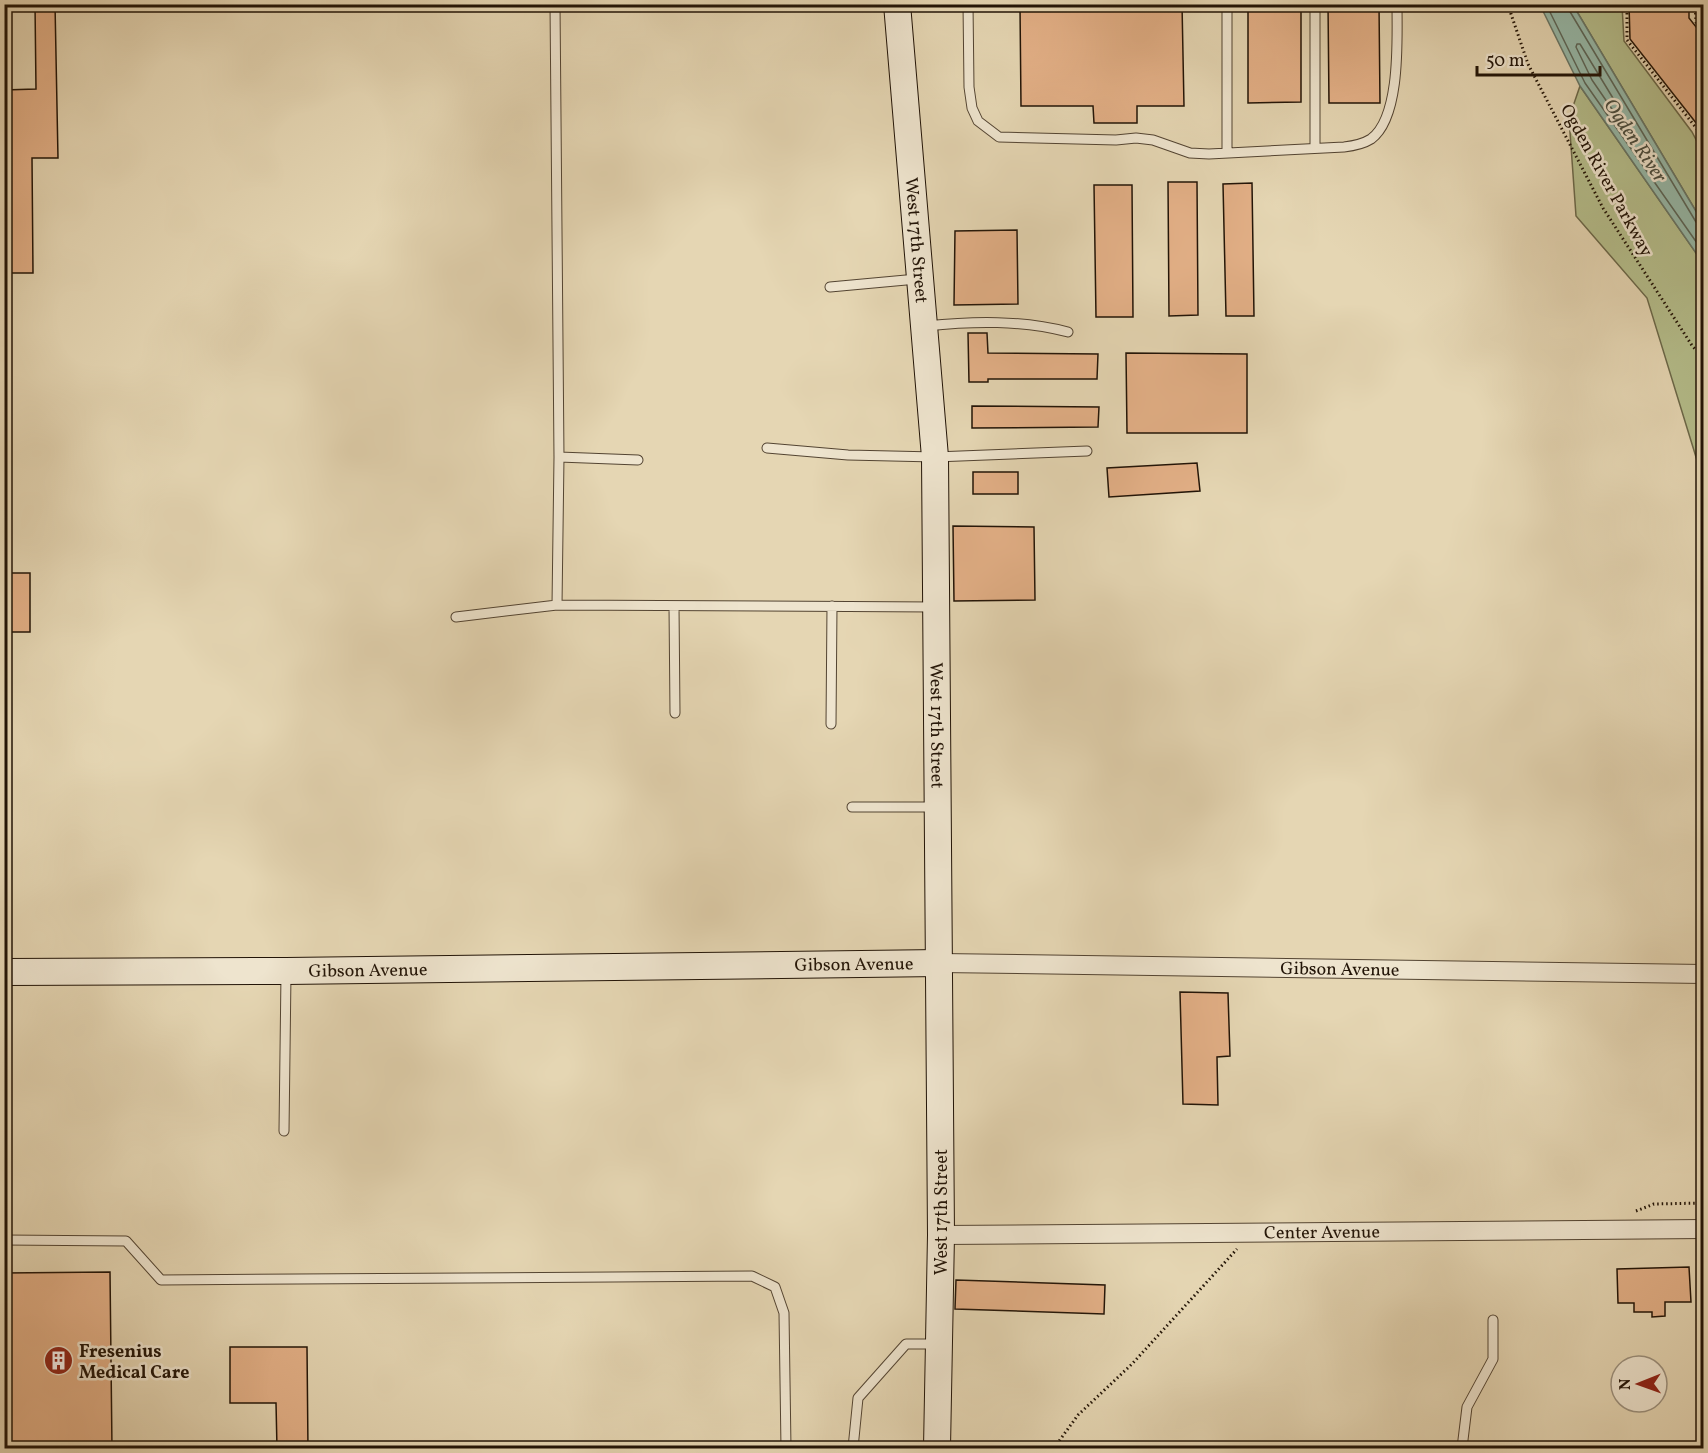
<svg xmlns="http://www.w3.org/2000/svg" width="1708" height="1453" viewBox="0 0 1708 1453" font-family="Vollkorn,serif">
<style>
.green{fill:#b5be8c;stroke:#6c694a;stroke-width:1.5}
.water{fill:#96b9a9;stroke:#687768;stroke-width:1.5}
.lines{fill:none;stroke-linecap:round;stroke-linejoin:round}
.shore{stroke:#5c6658;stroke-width:1.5}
.building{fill:#e3b087;stroke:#221407;stroke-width:1.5}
.lane-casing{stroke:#534432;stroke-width:11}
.street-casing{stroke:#534432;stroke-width:20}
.secondary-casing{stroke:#221407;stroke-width:28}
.path{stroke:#221407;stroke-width:3;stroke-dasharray:1.5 3;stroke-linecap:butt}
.lane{stroke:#eee4ce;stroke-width:9}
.street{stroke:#eee4ce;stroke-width:18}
.secondary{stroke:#eee4ce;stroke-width:26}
.labels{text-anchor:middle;stroke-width:5;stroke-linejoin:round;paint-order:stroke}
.street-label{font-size:18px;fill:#221407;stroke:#eee4ce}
.poi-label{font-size:18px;font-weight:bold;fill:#221407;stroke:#eee4ce;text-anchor:start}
.water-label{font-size:20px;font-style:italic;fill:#4b4e40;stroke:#eee4ce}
</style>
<rect width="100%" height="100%" fill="#e5d6b3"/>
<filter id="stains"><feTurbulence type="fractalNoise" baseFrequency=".00333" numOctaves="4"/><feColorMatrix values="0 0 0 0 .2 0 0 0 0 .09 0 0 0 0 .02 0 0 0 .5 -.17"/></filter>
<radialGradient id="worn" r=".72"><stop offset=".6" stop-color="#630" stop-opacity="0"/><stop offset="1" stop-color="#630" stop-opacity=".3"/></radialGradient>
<path class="green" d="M1573 5H1622L1624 41 1692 132 1703 153V223Z
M1580 86 1703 263V469L1700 470 1647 298 1576 216 1569 118Z"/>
<path class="water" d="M1540 5H1573L1703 223V263L1580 86Z"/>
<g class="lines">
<path class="shore" d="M1546 4 1585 83 1704 253
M1568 4 1569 10 1696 222 1704 225
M1580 44 1619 108 1618 112H1614L1592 80 1576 47 1577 44Z"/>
</g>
<path class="building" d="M35 4H55L58 158H32L33 273H9L8 217H4V90L36 89Z
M1104 4H1182L1184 106H1137V123H1094L1093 106H1021L1020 7 1104 8Z
M1248 4H1301V102L1248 103Z
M1328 4H1379L1380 103H1329Z
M1629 4H1689V18L1704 37V133L1630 39Z
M1168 182H1197L1198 315 1169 316Z
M1252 183 1254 316H1226L1223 184Z
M1094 185H1132L1133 317H1096Z
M1017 230 1018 304 954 305 955 231Z
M968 333H987L988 353 1098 354 1097 379H988V382H969Z
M1126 353 1247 354V433H1127Z
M972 406 1099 407 1098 427 972 428Z
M1197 463 1200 491 1109 497 1107 468Z
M973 472H1018V494H973Z
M953 526 1034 527 1035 600 954 601Z
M4 573H30V632H4Z
M1180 992 1228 993 1230 1056 1217 1057 1218 1105 1183 1104Z
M1689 1267 1691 1302H1665V1316L1652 1317V1312H1634V1303H1618L1617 1269Z
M110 1272 112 1449H4V1273Z
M956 1280 1105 1285 1104 1314 955 1309Z
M230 1347H307L308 1449H277L276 1403H230Z"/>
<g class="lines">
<defs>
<path id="lane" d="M555 4 559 457 557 605
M968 4 969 87 972 108 978 121 999 137 1116 140 1136 138 1153 140 1190 153 1209 154 1344 147C1353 146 1363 144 1371 139 1401 117 1397 38 1397 4
M1227 4V153
M1315 4V148
M830 287 917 279
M926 326C974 321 1021 320 1068 332
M767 448 848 455 935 457 1087 451
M559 457 638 460
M674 606 675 713
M456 617 557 605 934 607
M831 724 832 606
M852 807H936
M284 1131 286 974
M4 1240 126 1241 161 1280 752 1276 775 1287 784 1313 786 1448
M853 1448 858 1398 906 1344H937
M1462 1448 1467 1407 1493 1359V1320"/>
<g id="street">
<path id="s1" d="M940 963 1704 974"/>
<path id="s2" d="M941 1235 1704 1229"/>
</g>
<g id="secondary">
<path id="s3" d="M897 4 935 457 941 1235 937 1448"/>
<path id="s4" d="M4 972 286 971 940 963"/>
</g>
</defs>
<use href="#lane" class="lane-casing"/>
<use href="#street" class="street-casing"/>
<use href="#secondary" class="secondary-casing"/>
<path class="path" d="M1511 4V14L1528 64 1603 208 1693 347 1704 357
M1627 4V40L1697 129 1704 141
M1695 4 1696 22 1704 29
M1636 1211 1654 1204 1704 1203
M1054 1448 1078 1415 1132 1364 1237 1249"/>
<use href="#lane" class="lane"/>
<use href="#street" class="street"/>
<use href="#secondary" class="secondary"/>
</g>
<defs>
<symbol id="building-disc" viewBox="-11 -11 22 22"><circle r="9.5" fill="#8f2418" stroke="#eee4ce"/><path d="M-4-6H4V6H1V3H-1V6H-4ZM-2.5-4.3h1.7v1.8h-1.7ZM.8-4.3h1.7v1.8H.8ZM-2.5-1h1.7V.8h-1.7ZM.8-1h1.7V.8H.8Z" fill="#fff"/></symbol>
</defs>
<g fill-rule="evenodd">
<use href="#building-disc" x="42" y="1344" width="33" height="33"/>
</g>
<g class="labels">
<g class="street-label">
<text transform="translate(1607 180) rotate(61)" y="6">Ogden River Parkway</text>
<text dy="6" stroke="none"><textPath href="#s3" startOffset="237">West 17th Street</textPath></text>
<text dy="6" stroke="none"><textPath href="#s3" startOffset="723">West 17th Street</textPath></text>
<text dy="6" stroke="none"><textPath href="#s4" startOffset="850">Gibson Avenue</textPath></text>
<text dy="6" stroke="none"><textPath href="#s1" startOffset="400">Gibson Avenue</textPath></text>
<text dy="6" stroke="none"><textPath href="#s4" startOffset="364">Gibson Avenue</textPath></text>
<text transform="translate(941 1212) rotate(-90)" y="6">West 17th Street</text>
<text dy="6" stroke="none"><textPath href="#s2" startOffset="381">Center Avenue</textPath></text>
</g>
<g class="poi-label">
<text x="79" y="1357">Fresenius<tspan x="79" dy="21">Medical Care</tspan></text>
</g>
<g class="water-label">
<text transform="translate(1636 140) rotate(56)" y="7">Ogden River</text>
</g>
</g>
<rect width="1708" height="1453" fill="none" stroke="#e5d6b3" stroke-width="24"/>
<rect x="6" y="6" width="1696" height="1441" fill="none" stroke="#221407" stroke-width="3"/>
<rect x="12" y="12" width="1684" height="1429" fill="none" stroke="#221407" stroke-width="1.5"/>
<g transform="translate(1639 1384) rotate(269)"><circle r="28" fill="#eee4ce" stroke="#9c917e" stroke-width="1.5"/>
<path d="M0-4.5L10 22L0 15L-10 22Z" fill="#8f2418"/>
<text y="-9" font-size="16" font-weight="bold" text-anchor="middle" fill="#221407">N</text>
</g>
<path d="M1477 66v9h123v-9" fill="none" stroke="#221407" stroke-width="3"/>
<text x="1486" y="66" font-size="18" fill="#221407" stroke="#eee4ce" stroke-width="4.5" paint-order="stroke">50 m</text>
<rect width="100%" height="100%" filter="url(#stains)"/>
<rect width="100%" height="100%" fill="url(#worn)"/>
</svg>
